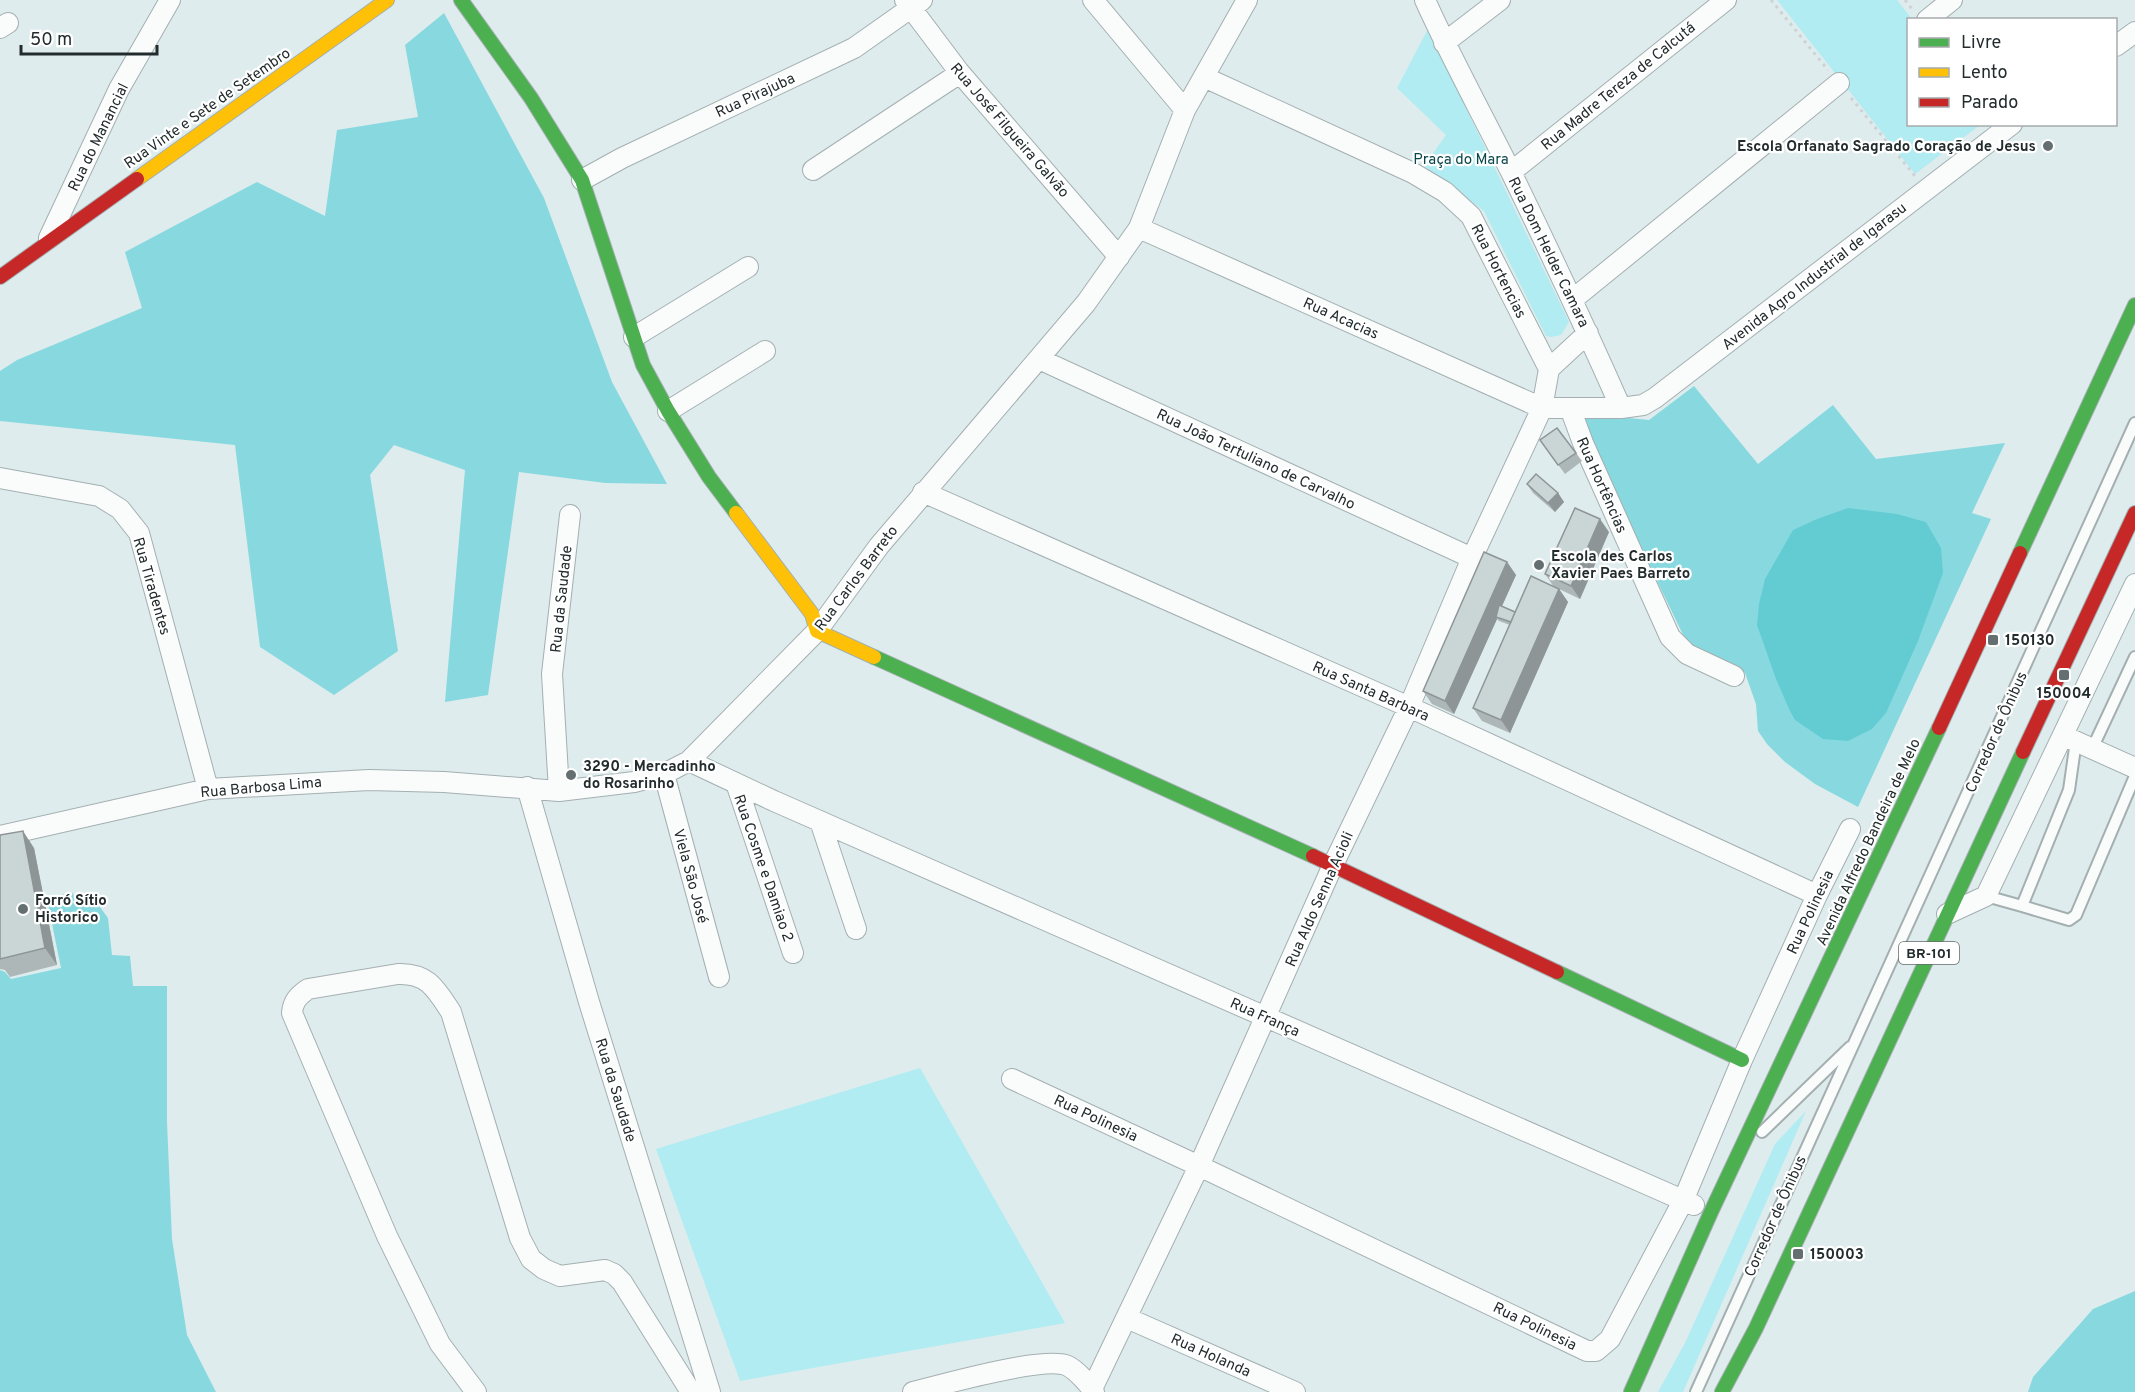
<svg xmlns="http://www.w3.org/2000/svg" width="2135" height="1392" viewBox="0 0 2135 1392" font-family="Overpass,sans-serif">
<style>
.green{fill:#b0ecf1}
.forest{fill:#87d9df}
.water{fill:#63ccd3}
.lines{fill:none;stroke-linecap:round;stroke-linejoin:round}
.lane-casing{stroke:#a4afb0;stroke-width:14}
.street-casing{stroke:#a4afb0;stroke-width:22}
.fast-casing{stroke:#a4afb0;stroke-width:16}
.slow-casing{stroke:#a4afb0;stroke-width:16}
.jam-casing{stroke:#a4afb0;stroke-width:16}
.path{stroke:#ced2d3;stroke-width:3;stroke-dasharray:3 4.5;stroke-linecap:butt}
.lane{stroke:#fafcfc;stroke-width:10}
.street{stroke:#fafcfc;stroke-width:20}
.fast{stroke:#4caf50;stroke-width:14}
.slow{stroke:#ffc107;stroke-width:14}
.jam{stroke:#c62828;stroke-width:14}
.wall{fill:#aeb7b8}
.shaded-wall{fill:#8d9596}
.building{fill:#cad5d6;stroke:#8d9596;stroke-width:1.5}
.poi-dot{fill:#646f71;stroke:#fff;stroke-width:2}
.labels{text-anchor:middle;stroke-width:4.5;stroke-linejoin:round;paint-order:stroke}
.shield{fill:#fff;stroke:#656b6c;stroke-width:1.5}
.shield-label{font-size:14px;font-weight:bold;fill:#232c2d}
.street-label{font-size:15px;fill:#232c2d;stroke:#fff}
.poi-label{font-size:15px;font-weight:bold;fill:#232c2d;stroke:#fff;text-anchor:start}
.park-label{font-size:15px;fill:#09474b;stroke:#fff}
</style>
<rect width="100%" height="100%" fill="#deecee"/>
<path class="green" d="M1777 0H1897L1912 19 1908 20V124L1980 125 1915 174Z
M1428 29 1569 322 1561 335 1551 337 1546 336 1484 211 1424 166 1446 135 1397 88Z
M920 1068 1065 1323 740 1381 656 1149Z
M1806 1111 1683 1392H1658L1685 1343 1775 1144Z"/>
<path class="forest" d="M444 13 544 198 612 382 667 484 605 483 519 472 488 695 445 702 465 470 394 445 370 475 398 651 334 695 260 647 235 445 0 421V371L17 360 142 308 125 252 257 182 325 216 337 130 418 117 405 45Z
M1694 386 1758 464 1833 405 1876 459 2005 443 1972 513 1991 519 1858 807 1815 784 1785 762 1767 744 1758 731 1756 704 1745 673 1707 660 1689 647 1581 424 1589 414 1649 420Z
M72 892 78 903 95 900 108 918 112 955 130 956 133 986H167V1122L172 1239 187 1335 216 1392H0V970L5 972 11 979 61 968 47 899Z
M2135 1291V1392H2028L2033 1377 2093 1309Z"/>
<path class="water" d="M1848 508 1897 514 1926 522 1941 548 1943 573 1918 641 1886 713 1872 729 1848 741 1823 739 1795 720 1789 709 1776 679 1757 625 1759 604 1765 579 1793 530 1817 519Z"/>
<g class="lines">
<defs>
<path id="lane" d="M2092 749 2135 657
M1986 896 2022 906 2069 790 2076 741
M2022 906 2069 920 2076 915 2135 776
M1762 1132 1850 1047
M1696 1392 2135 423"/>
<path id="street" d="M905 0 960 73 1119 257
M1093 0 1185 110
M1425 0C1451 58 1482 114 1511 172 1549 250 1586 329 1621 408
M1927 20 1952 0
M0 28 8 23
M1444 43 1500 0
M2116 46 2135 32
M813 170 960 73
M1511 172 1726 0
M582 180 622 158 854 48 922 0
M1139 228 1542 408H1621L1643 405 1655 398 2012 124
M49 238 119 89 170 0
M1572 300 1839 83
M634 337 748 267
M1039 359 1472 558
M1549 369 1588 333
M1570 408 1583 443 1670 637 1687 654 1734 676
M668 411 765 351
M0 478 99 496 120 509 139 533 208 789
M923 492 1409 707 1817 895
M2064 736 2135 768
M689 761 774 801 1694 1205
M664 774 719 977
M736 783 793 953
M527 787 589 1002 710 1392
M559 791 552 674 570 515
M820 821 856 929
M0 836 208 789 369 780 444 782 559 791 634 782 664 774 689 761 817 631 879 546 1086 303 1139 228 1185 110 1247 0
M1947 914 1986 896 2135 584
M1012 1079 1199 1166 1587 1351H1596L1610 1339 1683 1201 1742 1060 1817 895 1850 829
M1127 1318 1295 1392
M1092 1389 1199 1166 1333 865 1409 707 1472 558 1542 408 1549 369 1471 216 1445 192 1413 173 1204 77
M476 1392 440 1344 387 1236 292 1013C293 1001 298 996 308 989L398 974C428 973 436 989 451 1012L520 1238 531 1259 544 1269 560 1276 605 1270 614 1274 622 1282 691 1392
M913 1392C941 1385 1046 1355 1068 1366 1076 1370 1089 1384 1094 1392"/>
<path id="fast" d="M461 0 531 98 582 180 643 365 668 411 709 477 736 513
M2020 553 2135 305
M874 657 1313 856
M1557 972 1742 1060
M1631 1392 1711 1212 1939 728
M1722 1392 1756 1328 2023 752"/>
<path id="slow" d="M137 179 387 0
M736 513 812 614 817 631 874 657"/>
<path id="jam" d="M0 277 137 179
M1939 728 2020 553
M2023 752 2135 513
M1313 856 1557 972"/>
</defs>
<use href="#lane" class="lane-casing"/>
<use href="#street" class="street-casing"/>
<use href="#fast" class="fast-casing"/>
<use href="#slow" class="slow-casing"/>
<use href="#jam" class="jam-casing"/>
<path class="path" d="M1771 0 1828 70
M1905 0 1912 9
M1851 98 1915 176"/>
<use href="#lane" class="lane"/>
<use href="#street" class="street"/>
<use href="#fast" class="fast"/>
<use href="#slow" class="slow"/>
<use href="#jam" class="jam"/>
</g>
<path class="wall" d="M1557 428 1582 461 1565 474 1540 440Z
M1527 484 1558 493 1564 502 1555 512 1533 493Z
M1609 532 1580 599 1559 589 1568 602 1510 733 1482 721 1473 708 1510 625 1499 621 1497 619 1454 714 1432 704 1423 691 1507 562 1516 575 1502 606 1515 612 1554 587 1545 574Z
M0 835 34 848 57 965 10 977 5 970 0 969Z"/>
<path class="shaded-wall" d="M1558 493 1564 502 1555 512 1548 503Z
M1600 519 1609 532 1580 599 1571 586Z
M1507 562 1516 575 1497 617H1496L1497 619 1454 714 1445 701Z
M1559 589 1568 602 1510 733 1501 720Z
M23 831 34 848 57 965 45 948Z"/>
<path class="building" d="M1557 428 1576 453 1558 465 1540 440Z
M1536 474 1558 493 1548 503 1527 484Z
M1575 508 1600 519 1571 586 1545 574Z
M1484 552 1507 562 1445 701 1423 691Z
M1531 576 1559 589 1501 720 1473 708Z
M1499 605 1515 612 1511 622 1496 617Z
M23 831 45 948 0 959V835Z"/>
<g class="poi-dot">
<circle cx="2048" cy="146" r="6"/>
<circle cx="1539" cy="565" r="6"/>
<rect x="1987" y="634" width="12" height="12" rx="3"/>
<rect x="2058" y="669" width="12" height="12" rx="3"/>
<circle cx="571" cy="775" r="6"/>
<circle cx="23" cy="909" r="6"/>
<rect x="1792" y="1248" width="12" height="12" rx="3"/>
</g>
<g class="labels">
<rect class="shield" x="1899" y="942" width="60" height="22" rx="4.5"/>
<g class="shield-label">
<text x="1929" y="958">BR-101</text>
</g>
<g class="street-label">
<text transform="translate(1618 86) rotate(-39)" y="5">Rua Madre Tereza de Calcutá</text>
<text transform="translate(755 95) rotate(-25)" y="5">Rua Pirajuba</text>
<text transform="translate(207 108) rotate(-35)" y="5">Rua Vinte e Sete de Setembro</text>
<text transform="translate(1010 130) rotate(49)" y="5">Rua José Filgueira Galvão</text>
<text transform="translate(98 137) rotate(-64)" y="5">Rua do Manancial</text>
<text transform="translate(1549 252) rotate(64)" y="5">Rua Dom Helder Camara</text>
<text transform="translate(1499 271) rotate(63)" y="5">Rua Hortencias</text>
<text transform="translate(1814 276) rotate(-38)" y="5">Avenida Agro Industrial de Igarasu</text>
<text transform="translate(1341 318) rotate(24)" y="5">Rua Acacias</text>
<text transform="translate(1256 459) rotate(25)" y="5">Rua João Tertuliano de Carvalho</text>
<text transform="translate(1602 485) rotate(66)" y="5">Rua Hortências</text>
<text transform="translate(856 578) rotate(-53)" y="5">Rua Carlos Barreto</text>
<text transform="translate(152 586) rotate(74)" y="5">Rua Tiradentes</text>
<text transform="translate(561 599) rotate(-84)" y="5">Rua da Saudade</text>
<text transform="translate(1371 691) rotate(24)" y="5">Rua Santa Barbara</text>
<text transform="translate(1996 732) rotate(-66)" y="5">Corredor de Ônibus</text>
<text transform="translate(261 787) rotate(-5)" y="5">Rua Barbosa Lima</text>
<text transform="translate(1868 842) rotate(-65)" y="5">Avenida Alfredo Bandeira de Melo</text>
<text transform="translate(764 868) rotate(71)" y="5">Rua Cosme e Damiao 2</text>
<text transform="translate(691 876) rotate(75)" y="5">Viela São José</text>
<text transform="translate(1319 899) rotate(-66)" y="5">Rua Aldo Senna Acioli</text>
<text transform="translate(1810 912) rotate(-65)" y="5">Rua Polinesia</text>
<text transform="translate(1265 1017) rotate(24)" y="5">Rua França</text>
<text transform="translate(616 1090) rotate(73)" y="5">Rua da Saudade</text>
<text transform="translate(1096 1118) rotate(25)" y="5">Rua Polinesia</text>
<text transform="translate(1775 1216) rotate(-66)" y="5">Corredor de Ônibus</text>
<text transform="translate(1535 1326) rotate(26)" y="5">Rua Polinesia</text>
<text transform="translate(1211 1355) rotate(24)" y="5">Rua Holanda</text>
</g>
<g class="poi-label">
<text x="2036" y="151" text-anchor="end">Escola Orfanato Sagrado Coração de Jesus</text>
<text x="1551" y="561">Escola des Carlos<tspan x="1551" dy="17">Xavier Paes Barreto</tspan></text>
<text x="2005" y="645">150130</text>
<text x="2064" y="698" text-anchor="middle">150004</text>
<text x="583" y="771">3290 - Mercadinho<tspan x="583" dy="17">do Rosarinho</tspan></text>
<text x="35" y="905">Forró Sítio<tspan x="35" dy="17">Historico</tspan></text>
<text x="1810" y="1259">150003</text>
</g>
<g class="park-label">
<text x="1461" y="164">Praça do Mara</text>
</g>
</g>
<rect x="1907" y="18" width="210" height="108" fill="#ffffff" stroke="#a7abab" stroke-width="1.5"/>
<rect x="1919" y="38" width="30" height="9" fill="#4caf50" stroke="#a7abab" stroke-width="1.5"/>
<text x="1961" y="48" font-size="18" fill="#232c2d">Livre</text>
<rect x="1919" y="68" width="30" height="9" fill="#ffc107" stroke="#a7abab" stroke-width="1.5"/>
<text x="1961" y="78" font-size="18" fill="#232c2d">Lento</text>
<rect x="1919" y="98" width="30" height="9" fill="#c62828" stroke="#a7abab" stroke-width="1.5"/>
<text x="1961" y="108" font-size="18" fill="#232c2d">Parado</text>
<path d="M21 45v9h136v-9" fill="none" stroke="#232c2d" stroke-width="3"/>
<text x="30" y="45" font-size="18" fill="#232c2d" stroke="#ffffff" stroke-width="4.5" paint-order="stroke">50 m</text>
</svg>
